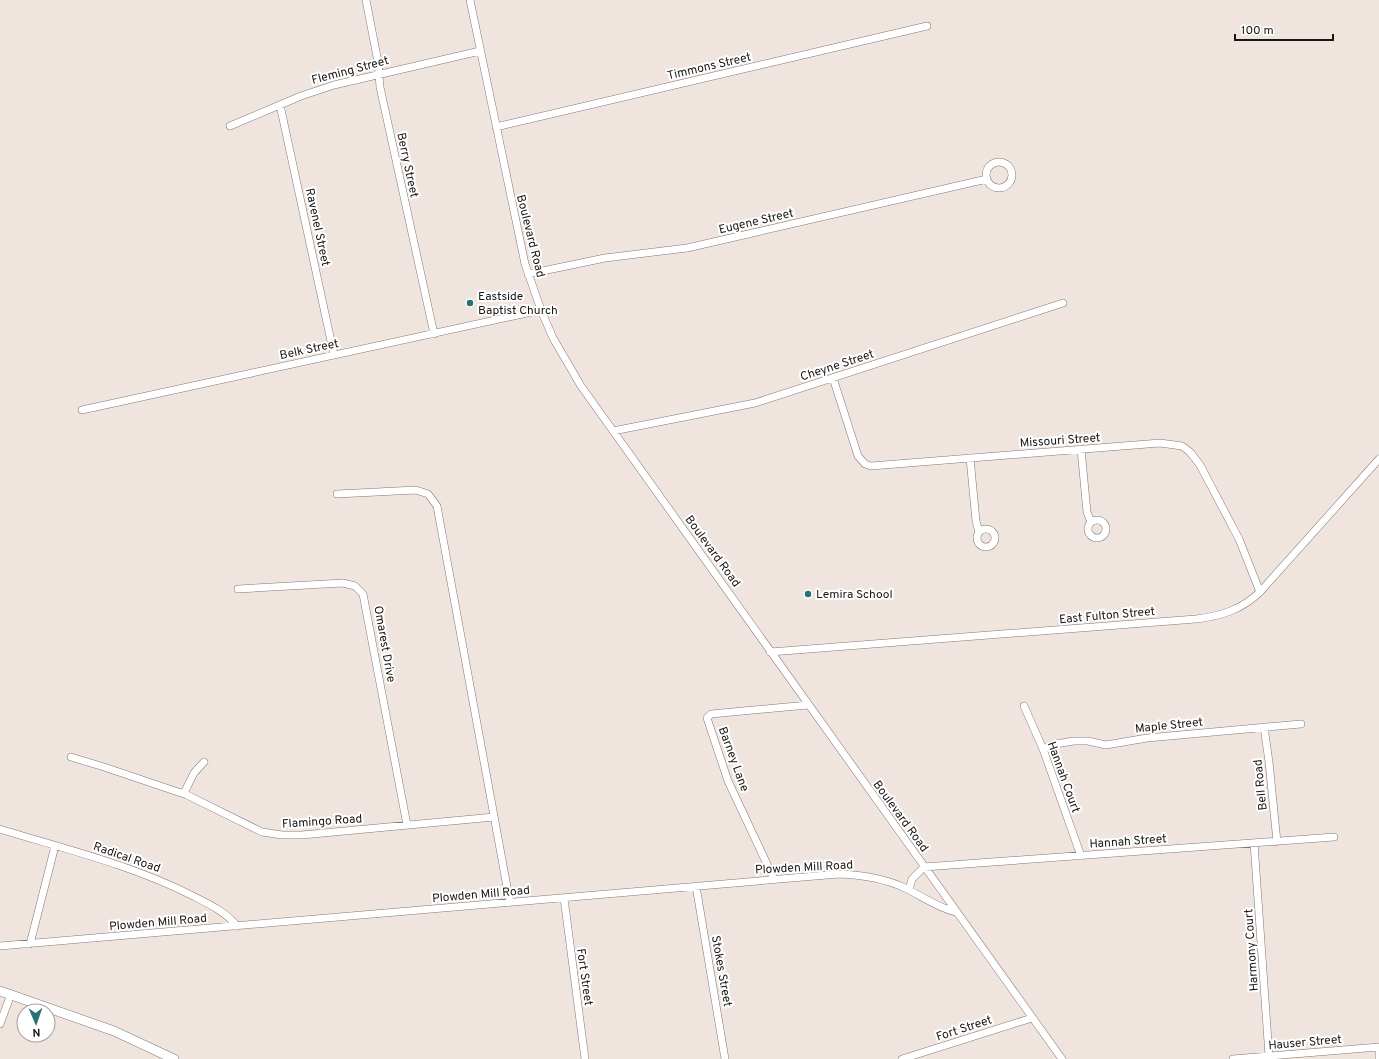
<svg xmlns="http://www.w3.org/2000/svg" width="1379" height="1059" viewBox="0 0 1379 1059" font-family="Overpass,sans-serif">
<style>
.lines{fill:none;stroke-linecap:round;stroke-linejoin:round}
.minor-casing{stroke:#827872;stroke-width:8}
.major-casing{stroke:#827872;stroke-width:10}
.minor{stroke:#fff;stroke-width:7}
.major{stroke:#fff;stroke-width:9}
.poi-dot{fill:#277177;stroke:#fff;stroke-width:1.5}
.labels{text-anchor:middle;stroke-width:4;stroke-linejoin:round;paint-order:stroke}
.street-label{font-size:12px;fill:#1a1614;stroke:#fff}
.poi-label{font-size:12px;fill:#1a1614;stroke:#fff;text-anchor:start}
</style>
<rect width="100%" height="100%" fill="#f0e5de"/>
<g class="lines">
<defs>
<path id="minor" d="M366 0 378 62 380 87 434 334
M470 0 525 264 541 310 553 338 581 386 1062 1059
M280 105 334 355
M230 126 301 96 334 85 480 51
M496 127 927 26
M986 175a13 13 0 1 1 26 0a13 13 0 1 1-26 0Z
M528 274 605 258 687 248 987 179
M833 378 858 456 865 464 871 466 1160 443 1182 446 1190 452 1200 465 1239 539 1260 592
M82 410 541 310
M613 431 755 403 1063 303
M1081 449 1087 512 1091 522
M970 458 976 521 979 532
M337 494 416 490 428 494 437 506 510 903
M1088 529a9 9 0 1 1 18 0a9 9 0 1 1-18 0Z
M977 538a9 9 0 1 1 18 0a9 9 0 1 1-18 0Z
M238 589 343 583 355 586 363 594 407 825
M770 652 1196 619C1221 616 1241 610 1260 592L1379 459
M1024 706 1043 749 1081 856
M1264 727 1269 762 1277 842
M1043 749 1055 744 1074 741H1088L1106 745 1147 738 1301 724
M71 757 104 767 187 795 262 832 282 835H302L494 817
M184 793 194 773 204 762
M0 829C65 849 132 865 193 896 209 904 226 912 237 926
M1254 843 1269 1056
M774 879 728 781 707 718 711 714 808 705
M696 886 725 1059
M909 890 912 879 924 867 1334 837
M564 898 585 1059
M30 944 55 846
M0 946 839 874C862 875 884 878 905 888 922 896 938 908 956 912
M0 1024 11 994
M1379 1047V1059
M902 1059 1032 1018
M1233 1059 1379 1047"/>
<path id="major" d="M0 991 114 1031 174 1059"/>
</defs>
<use href="#minor" class="minor-casing"/>
<use href="#major" class="major-casing"/>
<use href="#minor" class="minor"/>
<use href="#major" class="major"/>
</g>
<g class="poi-dot">
<circle cx="470" cy="303" r="4"/>
<circle cx="808" cy="594" r="4"/>
</g>
<g class="labels">
<g class="street-label">
<text transform="translate(709 66) rotate(-13)" y="4">Timmons Street</text>
<text transform="translate(350 70) rotate(-15)" y="4">Fleming Street</text>
<text transform="translate(408 165) rotate(78)" y="4">Berry Street</text>
<text transform="translate(756 221) rotate(-13)" y="4">Eugene Street</text>
<text transform="translate(318 227) rotate(78)" y="4">Ravenel Street</text>
<text transform="translate(531 236) rotate(76)" y="4">Boulevard Road</text>
<text transform="translate(309 349) rotate(-12)" y="4">Belk Street</text>
<text transform="translate(837 365) rotate(-18)" y="4">Cheyne Street</text>
<text transform="translate(1060 440) rotate(-4)" y="4">Missouri Street</text>
<text transform="translate(713 551) rotate(54)" y="4">Boulevard Road</text>
<text transform="translate(1107 615) rotate(-5)" y="4">East Fulton Street</text>
<text transform="translate(385 644) rotate(80)" y="4">Omarest Drive</text>
<text transform="translate(1169 725) rotate(-6)" y="4">Maple Street</text>
<text transform="translate(734 759) rotate(70)" y="4">Barney Lane</text>
<text transform="translate(1064 777) rotate(70)" y="4">Hannah Court</text>
<text transform="translate(1260 785) rotate(-96)" y="4">Bell Road</text>
<text transform="translate(901 816) rotate(54)" y="4">Boulevard Road</text>
<text transform="translate(322 821) rotate(-4)" y="4">Flamingo Road</text>
<text transform="translate(1128 841) rotate(-4)" y="4">Hannah Street</text>
<text transform="translate(127 857) rotate(19)" y="4">Radical Road</text>
<text transform="translate(804 867) rotate(-3)" y="4">Plowden Mill Road</text>
<text transform="translate(481 894) rotate(-5)" y="4">Plowden Mill Road</text>
<text transform="translate(158 922) rotate(-5)" y="4">Plowden Mill Road</text>
<text transform="translate(1251 950) rotate(-94)" y="4">Harmony Court</text>
<text transform="translate(722 971) rotate(80)" y="4">Stokes Street</text>
<text transform="translate(585 977) rotate(82)" y="4">Fort Street</text>
<text transform="translate(964 1028) rotate(-18)" y="4">Fort Street</text>
<text transform="translate(1305 1042) rotate(-5)" y="4">Hauser Street</text>
</g>
<g class="poi-label">
<text x="478" y="300">Eastside<tspan x="478" dy="14">Baptist Church</tspan></text>
<text x="816" y="598">Lemira School</text>
</g>
</g>
<g transform="translate(36 1023) rotate(178)"><circle r="19" fill="#ffffff" stroke="#a3a2a1"/>
<path d="M0-3L7 15L0 10L-7 15Z" fill="#277177"/>
<text y="-6" font-size="11" font-weight="bold" text-anchor="middle" fill="#1a1614">N</text>
</g>
<path d="M1235 34v6h98v-6" fill="none" stroke="#1a1614" stroke-width="2"/>
<text x="1241" y="34" font-size="12" fill="#1a1614" stroke="#ffffff" stroke-width="3" paint-order="stroke">100 m</text>
</svg>
